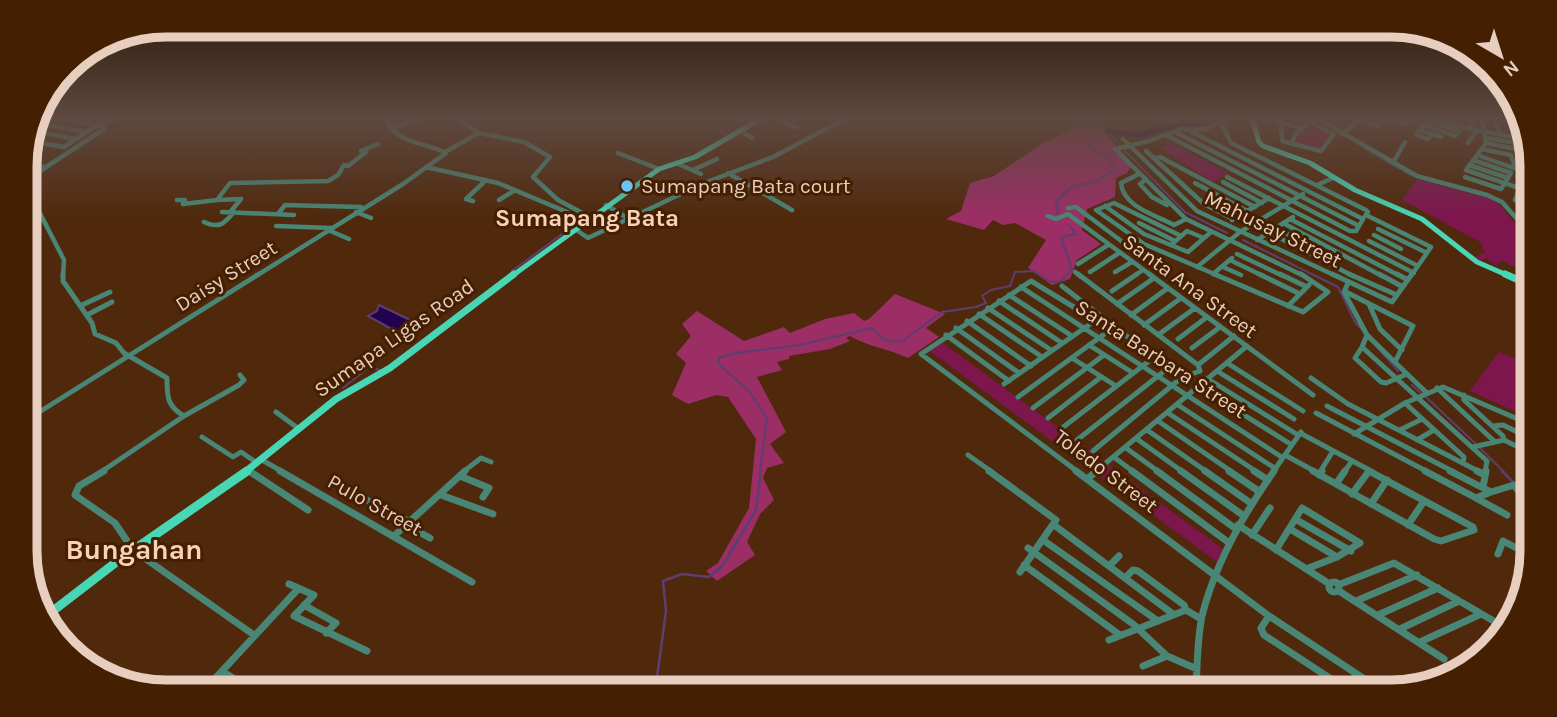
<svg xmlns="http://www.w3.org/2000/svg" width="1557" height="717" viewBox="0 0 1557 717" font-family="Karla,sans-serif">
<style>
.green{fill:#7e164e}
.forest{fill:#9b2e65}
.water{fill:#22014e;stroke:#5d3e70;stroke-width:2}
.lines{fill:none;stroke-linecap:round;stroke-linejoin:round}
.stream-far1{stroke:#5d3e70;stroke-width:2}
.stream{stroke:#5d3e70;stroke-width:2.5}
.river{stroke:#22014e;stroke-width:5}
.minor-far2{stroke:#498675;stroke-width:4.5}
.minor-far1{stroke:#498675;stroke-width:5}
.minor{stroke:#498675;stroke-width:7}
.major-far2{stroke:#48d6b4;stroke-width:5}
.major-far1{stroke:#48d6b4;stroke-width:7}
.major{stroke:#48d6b4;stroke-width:9}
.poi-dot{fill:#6bc3f2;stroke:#451f02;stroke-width:2.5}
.labels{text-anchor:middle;stroke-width:6;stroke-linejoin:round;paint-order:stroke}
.poi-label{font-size:21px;fill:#e7cebe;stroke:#451f02;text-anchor:start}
.street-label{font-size:21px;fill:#e7cebe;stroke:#451f02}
.quarter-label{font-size:24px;font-weight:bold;fill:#f9d1b9;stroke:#451f02}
.near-quarter-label{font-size:28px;font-weight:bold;fill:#f9d1b9;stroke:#451f02}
.rim{fill:none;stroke:#e7cebe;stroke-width:9}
</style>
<rect width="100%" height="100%" fill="#50290d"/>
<path class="green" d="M1311 122 1331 134 1319 151 1295 144 1298 135Z
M1171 143 1228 173 1213 182 1160 148Z
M1417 179 1492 199 1500 205 1530 241 1532 267 1522 263 1511 266 1502 260 1496 266 1486 258 1480 261 1475 257 1486 252 1482 249V243L1402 200Z
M940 341 1223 549 1217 562 928 350Z
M1499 352 1532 366V419L1470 391Z"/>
<path class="forest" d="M1085 124 1102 129 1132 164 1127 173 1116 178 1115 197 1087 209 1082 230 1101 244 1077 260 1070 279 1052 285 1028 268 1046 240 1015 223 1003 225 993 220 984 230 946 219 961 211 970 183 994 176 1043 143Z
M895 294 945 314 926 328 939 337 908 358C889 349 869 347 850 336L846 338 850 341 830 349 789 356V359L777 362 782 370 757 377 786 432 770 444 784 463 767 468 763 478 774 500 760 514 747 542 755 555 717 581 706 571 718 563 749 508 756 439 728 397 716 395 688 404 672 395 686 363 676 354 691 336 682 324 697 311 744 341 784 327 790 333 825 319 854 313 864 321 869 319Z"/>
<path class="water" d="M379 305 410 320V322L397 332 368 316 377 311Z"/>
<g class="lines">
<path class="stream-far1" d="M1071 118 1082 125 1094 121 1108 131
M1123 149 1185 212 1227 233
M1365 149 1412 176
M1058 214 1056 202 1071 187 1098 181 1114 169 1109 158 1088 147 1095 136 1108 131 1119 145
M1524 230 1532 240
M1243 240 1338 287 1355 322 1398 371
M512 271 581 220
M1412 385 1422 394
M343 388 369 367 380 370
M1426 397 1476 444
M1480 448 1504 472
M760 472 767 418 750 392 719 364V358L736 353 800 345 872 328 885 340 901 342 942 312 976 307 986 303 982 296 991 290 1010 286 1015 272 1034 271 1051 282 1061 281 1072 269 1061 237 1076 234 1069 225"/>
<path class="stream" d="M1502 471 1515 484
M655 692 666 611 663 581 682 574 709 577 723 565 756 510 761 471"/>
<path class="river" d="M1108 131 1139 135 1178 125 1204 124 1206 118"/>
<path class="minor-far2" d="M55 118 39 132 75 139
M61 118 99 125
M457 118 479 133 524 142 550 157 533 177 558 200 590 217
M778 118 797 128
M1165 118 1169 120
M1228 118 1206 129H1181L1149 141 1115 149 1186 219 1304 276
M1263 118 1302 128
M1317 118 1417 176 1487 195 1502 202 1532 236
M1359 118 1405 123 1414 118
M1436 118 1466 128 1529 140
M1469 118 1472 129
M1482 118 1486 143 1466 170 1531 192
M1495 118 1500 134
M1509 118 1518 150
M1429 121 1459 131
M1281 122 1282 141 1321 151 1334 134 1303 118
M1221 123 1231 143 1366 210 1368 212 1365 216
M48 125 87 132
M1423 125 1455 136 1463 127
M33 126 40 118
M1512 126 1524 128
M391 128 420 118
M739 130 752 138
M1420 130 1441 137
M1513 131 1526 134
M1175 132 1359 226
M1192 132 1363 219 1359 226
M1343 134 1358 120 1378 126
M1432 134 1428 139 1417 135 1420 128 1433 118
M1166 135 1350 231H1356L1359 226
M1487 138 1516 143
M1123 139 1197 211 1336 276
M29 141 64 147 102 122
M1468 143 1477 130
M1486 143 1531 152
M1292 144 1295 135 1310 121
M1482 149 1511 155 1515 167
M1146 151 1204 204 1233 219
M445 152 479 133
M618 153 659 169
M1477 155 1522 171 1526 177 1515 200 1531 206
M1153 158 1160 157 1255 207
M676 163 701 174
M1393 163 1405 142
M1469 165 1508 178
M25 166 47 167
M426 167 498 183 586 220
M693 170 717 159
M728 173 792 210
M1139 174 1121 183C1123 207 1156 215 1174 225L1186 219
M1227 177 1414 273
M1465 177 1501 189 1511 173 1473 160
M1145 180 1140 184 1152 197 1167 205
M25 181 104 129 102 125 114 118
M1223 182 1262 203
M1195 183 1247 211
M25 184 64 260 63 276
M1317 185 1333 178
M1517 194 1531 199
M177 200H185L183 204 217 200
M499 200 515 190
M473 201 466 199 486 180
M606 205 629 219
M1105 206 1144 234 1188 252 1204 238
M1068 208 1076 207 1132 249 1147 256
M231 211 241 199 217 200 230 183 328 181 338 175 344 165 348 166 366 152 361 151 378 144
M222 212 294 215
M356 212 371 218
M278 214 285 205 361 207
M1366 215 1431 247 1411 276
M1048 216 1056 219 1068 214 1152 276
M1290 219 1400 276
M1232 220 1269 198
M204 222C219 229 224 224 234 212
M1139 223 1175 241
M1283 223 1382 276
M276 226 332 228
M1276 228 1329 256
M575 229 588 238 704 183 773 157 847 118
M1378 229 1427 253
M328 230 349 239
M1268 232 1353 276
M1374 235 1401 249
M1181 236 1114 203 1096 210 1144 244 1219 276
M1257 240 1293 217
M1369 241 1418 266
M1171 245 1187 231 1204 238 1211 232
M1237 254 1283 276
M1230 260 1263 276
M1078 264 1108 245
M1197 267 1240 232 1303 194
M1223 267 1241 275
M1075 272 1080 276
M1090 272 1119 253
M1115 272 1132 262
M1213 274 1232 258
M256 276 403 184 446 153C420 140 401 147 385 118
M1134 276 1143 270"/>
<path class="minor-far1" d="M63 274V281L92 323 95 334 116 343 124 353 167 378C167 397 167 406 184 416L101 472
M1078 274 1198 365
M1149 274 1313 395
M1214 274 1303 312 1328 292 1301 274
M1259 274 1300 294
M1280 274 1307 287
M1332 274 1392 302 1412 274
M1349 274 1397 295
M1379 274 1403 287
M1397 274 1408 280
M1348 283 1344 292 1367 335 1407 374 1386 383 1381 382 1355 358 1362 347
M1062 286 1181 378
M1021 287 1283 458
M1112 291 1137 274
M1346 292 1413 326 1395 362
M1009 295 1072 336
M999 301 1062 343
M1117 304 1154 278
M1369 304 1380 329 1402 350
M80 306 110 292
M1288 306 1309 285
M988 308 1051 350
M979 314 1042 357
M87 315 112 302
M1131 315 1168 288
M967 321 1031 366
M1144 325 1181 298
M956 328 1019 373
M946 335 1009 381
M1158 335 1195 308
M1367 335 1362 347 1487 461 1485 472
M1178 339 1207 317
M1089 345 1133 373
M1192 348 1220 327
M1072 358 1116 386
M1227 363 1303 411
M1217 371 1294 419
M1407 374 1427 393
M1311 378 1348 404 1480 472
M1208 379 1298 435
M1004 384 1096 320
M1199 387 1292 445
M1437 388 1494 441
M1464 395V400L1503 436 1504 440
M1018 397 1114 327
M1405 403 1464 457 1463 463
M1178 405 1276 469
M1327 406 1454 472
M1033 408 1104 355
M276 412 299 429
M1168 413 1257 472
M1316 413 1428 472
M184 416 239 385 244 380 240 375
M1048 418 1101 377
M25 421 259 274
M1158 421 1232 472
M1493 426 1503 425 1532 439
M1062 428 1153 358
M1147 430 1207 472
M1400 430 1422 419
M1300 433 1373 472
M1354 434 1405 403 1443 387 1532 425
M202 437 233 457 241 452 257 463
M1137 439 1183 472
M1077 440 1167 369
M1417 440 1434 430
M1473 447 1504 440 1532 454
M1126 448 1159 472
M1093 451 1181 378 1200 371 1198 365 1234 336
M968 455 992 472
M1285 455 1316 472
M1115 458 1134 472
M262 460 283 472
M248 470 252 472
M463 472 481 458 491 462
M1078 472 921 354 1031 281 1095 320
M1095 472 1247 346
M1273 472 1301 432
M1320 472 1333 451
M1344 472 1352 461
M1367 472 1369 470"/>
<path class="minor" d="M104 471 79 486 75 495 115 523 133 550 254 635
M249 471 308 510
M280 471 472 582
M989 471 1056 520 1020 572
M1076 471 1269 616 1384 692
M1132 471 1228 542
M1157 471 1236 529
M1181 471 1244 516
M1205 471 1252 504
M1229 471 1260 492
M1254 471 1268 480
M1313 471 1434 539 1441 541 1474 530 1473 527 1369 471
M1425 471 1476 498 1491 492 1450 471
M1477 471 1485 475
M1319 475 1322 471
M460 476 489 488 483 497
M1087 479 1097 471
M1336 484 1345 471
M1483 487 1486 471
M1491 492 1514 485 1532 510
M1352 494 1369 471
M441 495 493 514
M359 496 410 522
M1476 498 1507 515
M1371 504 1387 480
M1295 519 1351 551
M406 525 430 538
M1054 525 1173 614
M1238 525 1328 583
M1408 525 1424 501
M1290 529 1337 557
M395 535 465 471
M1252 535 1270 508
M1043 540 1158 621
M1028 548 1133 624 1167 656 1197 669
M1276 550 1302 508 1360 543 1337 557 1306 569
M1498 554 1503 541 1532 556
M1024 565 1120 635
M1109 566 1119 556
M1329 587a5 5 0 1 1 10 0a5 5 0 1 1-10 0Z
M289 584 314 595 294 616 367 651
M1338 585 1394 563 1504 627
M1339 591 1444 659
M1356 601 1417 575
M304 605 336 623 326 633
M1186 610 1201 619
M1378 615 1438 588
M1269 616 1261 628 1264 635 1351 692
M1400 629 1459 601
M1109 640 1186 610 1184 605 1138 571 1133 570 1125 578
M1420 642 1481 614
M1487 649 1498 624
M1143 666 1167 656
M222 671 245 686
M123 680 124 684
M183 692 211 683 298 589
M330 692 337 684
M1196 692C1197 667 1197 641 1202 616 1215 563 1243 515 1274 471"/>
<path class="major-far2" d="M1252 118 1259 142 1263 146 1310 163 1355 190 1422 219 1477 262 1509 276
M512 276 659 169 695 157 762 118"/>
<path class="major-far1" d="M1505 274 1532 286
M245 472 336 399 390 368 514 274"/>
<path class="major" d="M45 617 119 560 247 471"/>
</g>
<linearGradient id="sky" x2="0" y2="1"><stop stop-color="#2c1707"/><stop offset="0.54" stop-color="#5e4940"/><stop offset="1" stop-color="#5e4940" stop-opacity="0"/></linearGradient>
<rect width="1557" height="218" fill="url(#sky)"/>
<circle class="poi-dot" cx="627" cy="186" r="7"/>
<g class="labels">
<g class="poi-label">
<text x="641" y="193">Sumapang Bata court</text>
</g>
<g class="street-label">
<text transform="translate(1273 229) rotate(26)" y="7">Mahusay Street</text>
<text transform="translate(226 276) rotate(-32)" y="7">Daisy Street</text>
<text transform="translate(1190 286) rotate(36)" y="7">Santa Ana Street</text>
<text transform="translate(394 338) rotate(-35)" y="7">Sumapa Ligas Road</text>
<text transform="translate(1161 359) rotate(33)" y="7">Santa Barbara Street</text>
<text transform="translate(1106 471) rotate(37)" y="7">Toledo Street</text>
<text transform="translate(375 505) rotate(29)" y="7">Pulo Street</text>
</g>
<g class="quarter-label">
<text x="587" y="226">Sumapang Bata</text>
</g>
<g class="near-quarter-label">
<text x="134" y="559">Bungahan</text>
</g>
</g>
<path d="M0 0H1557V717H0ZM166 37H1391A129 129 0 0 1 1520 166V551A129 129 0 0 1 1391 680H166A129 129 0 0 1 37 551V166A129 129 0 0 1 166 37Z" fill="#451f02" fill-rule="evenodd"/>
<path class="rim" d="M166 37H1391A129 129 0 0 1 1520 166V551A129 129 0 0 1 1391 680H166A129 129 0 0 1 37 551V166A129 129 0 0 1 166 37Z"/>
<g transform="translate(1501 56) rotate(141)" stroke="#451f02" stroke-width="5" paint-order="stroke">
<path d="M0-5L12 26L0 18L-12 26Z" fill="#e7cebe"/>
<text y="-10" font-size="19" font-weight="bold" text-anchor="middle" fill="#e7cebe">N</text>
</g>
</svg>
